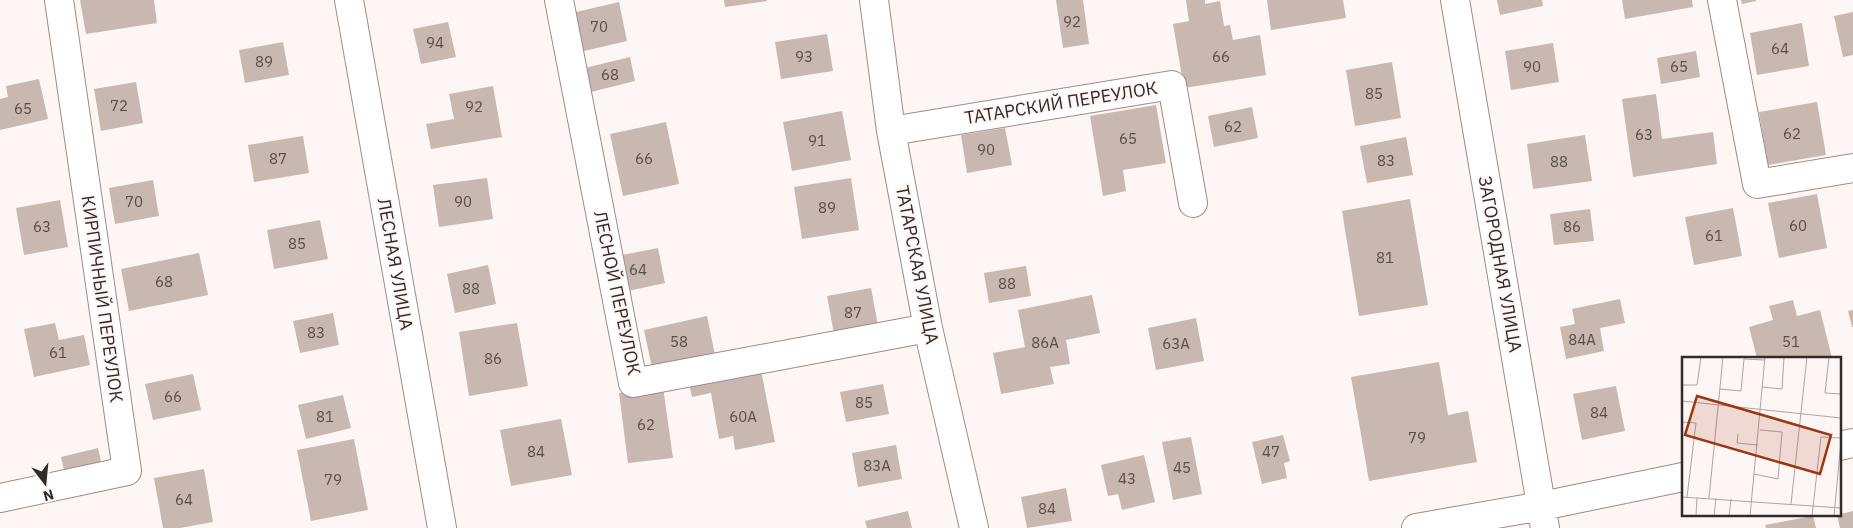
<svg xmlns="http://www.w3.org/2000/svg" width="1853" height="528" viewBox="0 0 1853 528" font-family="'IBM Plex Sans',sans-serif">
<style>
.building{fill:#c9b7b2}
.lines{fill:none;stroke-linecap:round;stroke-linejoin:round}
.minor-casing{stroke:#9d8c87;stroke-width:30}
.minor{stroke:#fff;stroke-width:28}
.labels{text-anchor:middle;stroke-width:4.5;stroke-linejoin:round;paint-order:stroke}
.number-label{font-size:15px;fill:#574d4a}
.street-label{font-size:18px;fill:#312a28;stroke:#fef6f4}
.inset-road{fill:none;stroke:#aca4a2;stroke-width:1}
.view{fill:#9c3511;fill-opacity:0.15;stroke:#9c3511;stroke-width:2.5}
.inset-edge{fill:none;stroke:#312a28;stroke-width:2.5}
</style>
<rect width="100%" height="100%" fill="#fef6f4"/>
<path class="building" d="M80 0H154L157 23 86 34Z
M724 0H767V1L725 7Z
M1056 0H1083L1089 44 1063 48Z
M1186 0H1205V4L1220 1 1224 26 1230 25 1233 40 1260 35 1266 75 1184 88 1173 24 1189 21Z
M1267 0H1343L1346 18 1271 30Z
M1497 0H1542L1543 6 1500 15Z
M1622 0H1692L1693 7 1625 19Z
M1741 0H1756V1L1742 4Z
M619 2 627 41 580 52 572 13Z
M1853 12V55L1843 57 1834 16Z
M448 22 456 57 421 64 413 29Z
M1802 23 1809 66 1757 75 1750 33Z
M827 34 833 71 781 79 775 42Z
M283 42 289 75 245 83 239 50Z
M1553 43 1559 82 1511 90 1505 51Z
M1696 51 1700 77 1661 84 1657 58Z
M630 57 635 81 591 92 585 68Z
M1392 62 1401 118 1355 126 1346 70Z
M39 79 48 119 0 130V99L8 97 6 86Z
M136 82 143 123 101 131 94 89Z
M493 86 502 137 431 149 426 124 454 119 449 94Z
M1656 94 1662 139 1713 132 1717 164 1633 177 1622 99Z
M1817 102 1826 155 1768 165 1759 112Z
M1156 105 1166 163 1123 170 1126 191 1103 196 1090 116Z
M1252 107 1258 138 1214 147 1208 116Z
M842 111 851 160 792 171 783 122Z
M666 122 679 184 623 196 610 134Z
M1005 128 1012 165 967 173 961 135Z
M1585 135 1592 181 1533 189 1527 144Z
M303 136 309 173 254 182 248 145Z
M1406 137 1413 175 1367 183 1360 146Z
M487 178 493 219 439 227 433 185Z
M851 178 859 230 802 239 794 187Z
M153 180 159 216 115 224 109 188Z
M1817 194 1827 248 1779 258 1768 203Z
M1410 199 1428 305 1359 316 1342 211Z
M60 200 68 247 24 255 16 208Z
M1733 208 1742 256 1694 265 1685 217Z
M1590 209 1594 241 1554 245 1550 214Z
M320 220 328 259 274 269 267 230Z
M658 248 665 283 619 293 612 257Z
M199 253 208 295 129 311 121 269Z
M488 265 496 304 455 313 447 274Z
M1026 266 1031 296 989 303 984 273Z
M871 288 879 331 835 339 827 296Z
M1092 295 1100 333 1066 340 1070 364 1050 367 1054 384 1001 394 993 353 1025 347 1018 310Z
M1620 299 1625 323 1600 328 1604 351 1566 359 1560 327 1575 324 1572 309Z
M1793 300 1797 316 1820 310 1832 358H1757L1749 327 1773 320 1769 306Z
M1853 310V327H1852L1848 311Z
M333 313 339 345 300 353 293 321Z
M707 316 715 355 652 368 644 330Z
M1196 318 1204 361 1156 370 1148 328Z
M55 323 59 340 84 335 90 365 34 377 24 329Z
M517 323 528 386 469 396 459 332Z
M1439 362 1448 415 1468 411 1477 462 1369 481 1351 377Z
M760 365 775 442 735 450 733 436 719 439 711 393 692 397 688 379Z
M193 374 201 410 153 420 145 384Z
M883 384 889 414 846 422 840 392Z
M1616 386 1625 431 1582 440 1573 394Z
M663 387 673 458 628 463 619 393Z
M343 395 351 428 306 439 298 405Z
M561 419 572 475 511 486 500 430Z
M1283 435 1290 461 1284 463 1287 478 1262 484 1252 442Z
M1191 437 1202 494 1173 500 1162 442Z
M354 439 368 510 311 521 297 450Z
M896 445 902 479 858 487 852 453Z
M98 448 103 470 66 479 61 457Z
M1144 455 1155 502 1122 510 1118 494 1108 496 1101 465Z
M204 469 213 522 180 528H163L154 478Z
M1066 488 1072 521 1027 528 1021 497Z
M908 511 912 528H867L865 521Z
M1853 511V528H1840L1837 515Z
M1813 516 1816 528H1766L1765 525Z"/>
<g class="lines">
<defs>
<path id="minor" d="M349 0 442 528
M559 0 633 383 928 328
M874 0 891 131 928 328 974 528
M1455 0 1545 528
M1722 0 1757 184 1853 168
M891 131 1172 85 1193 203
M1839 446 1853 443
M0 498 127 471 59 0
M1416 528 1542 506 1683 477"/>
</defs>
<use href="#minor" class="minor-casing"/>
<use href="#minor" class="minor"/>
</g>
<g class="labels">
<g class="number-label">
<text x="1072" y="27">92</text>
<text x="599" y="32">70</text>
<text x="435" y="48">94</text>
<text x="1780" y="54">64</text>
<text x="804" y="62">93</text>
<text x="1221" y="62">66</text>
<text x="264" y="67">89</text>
<text x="1532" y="72">90</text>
<text x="1679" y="72">65</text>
<text x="610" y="80">68</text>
<text x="1374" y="99">85</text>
<text x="119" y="111">72</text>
<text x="474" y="112">92</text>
<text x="23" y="114">65</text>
<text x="1233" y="132">62</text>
<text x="1792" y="139">62</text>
<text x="1644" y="140">63</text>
<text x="1128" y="144">65</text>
<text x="817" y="146">91</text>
<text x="986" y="155">90</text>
<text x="278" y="164">87</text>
<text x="644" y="164">66</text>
<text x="1386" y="166">83</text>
<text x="1559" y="167">88</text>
<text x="134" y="207">70</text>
<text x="463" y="207">90</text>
<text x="827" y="213">89</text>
<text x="1798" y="231">60</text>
<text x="42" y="232">63</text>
<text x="1572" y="232">86</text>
<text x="1714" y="241">61</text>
<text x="297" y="249">85</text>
<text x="1385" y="263">81</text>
<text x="638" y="275">64</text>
<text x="164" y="287">68</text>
<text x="1007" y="289">88</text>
<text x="471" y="294">88</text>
<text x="853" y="318">87</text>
<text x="316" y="338">83</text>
<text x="1582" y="345">84А</text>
<text x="679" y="347">58</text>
<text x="1791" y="347">51</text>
<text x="1045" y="348">86А</text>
<text x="1176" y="349">63А</text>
<text x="58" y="358">61</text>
<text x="493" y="364">86</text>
<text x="173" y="402">66</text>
<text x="864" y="408">85</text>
<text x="1599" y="418">84</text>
<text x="325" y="422">81</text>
<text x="743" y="422">60А</text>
<text x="646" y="430">62</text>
<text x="1417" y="443">79</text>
<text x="536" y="457">84</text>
<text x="1271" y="457">47</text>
<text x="877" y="471">83А</text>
<text x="1182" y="473">45</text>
<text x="1127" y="484">43</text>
<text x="333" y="485">79</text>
<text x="184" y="505">64</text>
<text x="1047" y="514">84</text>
</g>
<g class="street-label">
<text transform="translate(1061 103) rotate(-9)" y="6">ТАТАРСКИЙ ПЕРЕУЛОК</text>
<text transform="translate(395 264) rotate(80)" y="6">ЛЕСНАЯ УЛИЦА</text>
<text transform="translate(1500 264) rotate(80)" y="6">ЗАГОРОДНАЯ УЛИЦА</text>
<text transform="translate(917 265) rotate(79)" y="6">ТАТАРСКАЯ УЛИЦА</text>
<text transform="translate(617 293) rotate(78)" y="6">ЛЕСНОЙ ПЕРЕУЛОК</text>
<text transform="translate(102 299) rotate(82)" y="6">КИРПИЧНЫЙ ПЕРЕУЛОК</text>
</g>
</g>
<g transform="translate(1682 357)">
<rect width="159" height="159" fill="#fef6f4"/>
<path class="inset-road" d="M147 0 143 36 159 37M0 28H15L19 0M80 30 100 32 102 0M38 32 59 34 62 2 83 3M0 44 159 61M0 65 14 66 5 140M56 77 55 86 76 88M72 117 96 122 100 75 78 73M0 140 159 151M27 141 41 0M109 147 125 0M14 159 15 141M32 159 34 141M47 159 49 142M68 159 83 0M130 159 139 80 159 81M152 159 159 84"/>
<path class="view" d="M15 39 149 78 138 117 3 78Z"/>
<rect width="159" height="159" class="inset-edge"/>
</g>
<g transform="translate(45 483) rotate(164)" stroke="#fef6f4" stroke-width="4" paint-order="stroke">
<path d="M0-4L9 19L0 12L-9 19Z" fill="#312a28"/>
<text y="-8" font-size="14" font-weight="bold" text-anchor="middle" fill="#312a28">N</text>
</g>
</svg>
